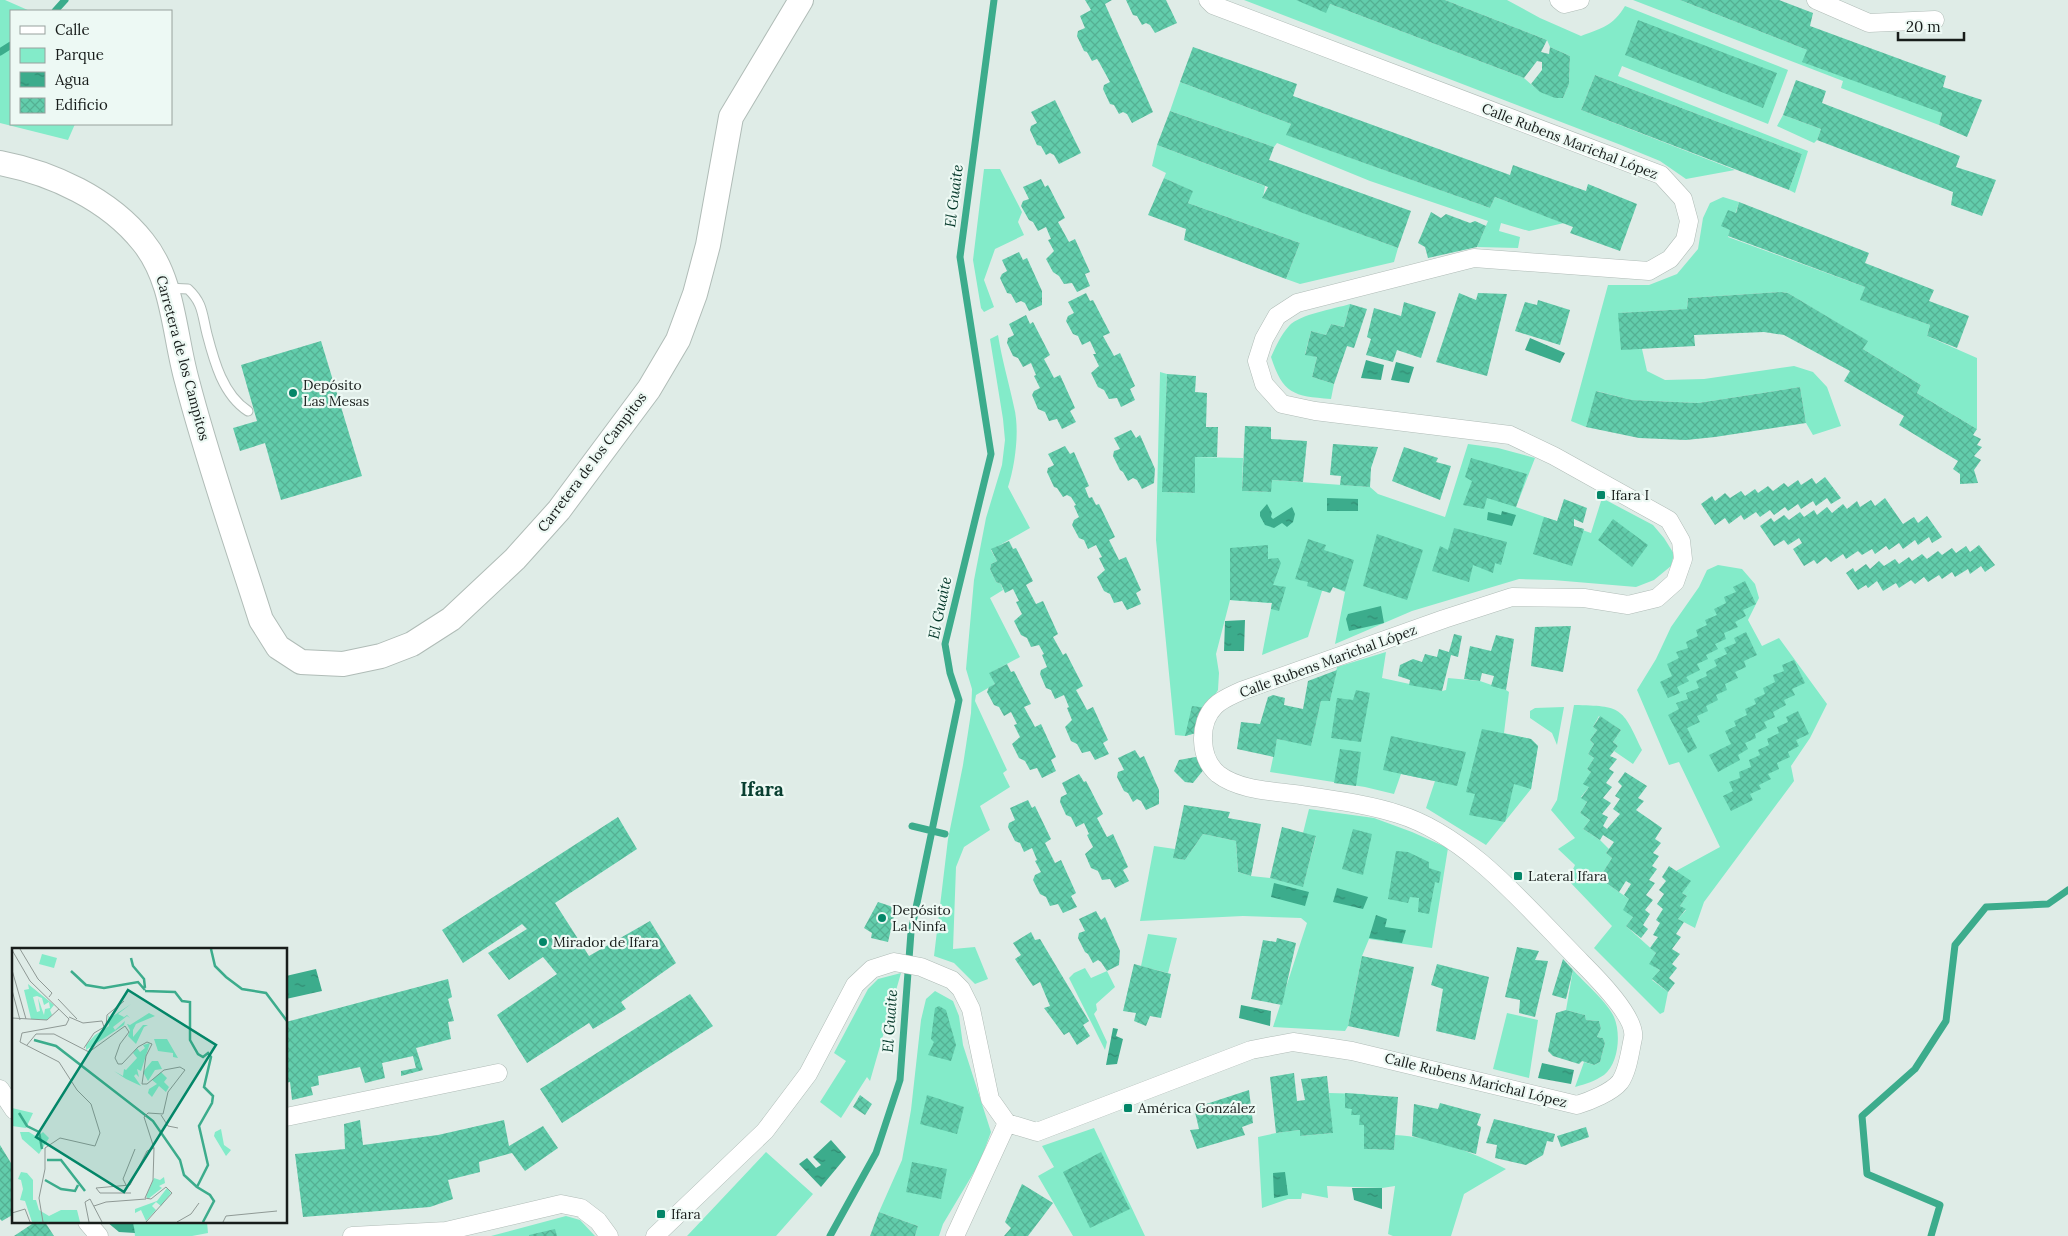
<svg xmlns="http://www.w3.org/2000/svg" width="2068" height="1236" viewBox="0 0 2068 1236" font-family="Lora,serif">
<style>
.green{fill:#83ebc9}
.water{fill:url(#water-ripples)}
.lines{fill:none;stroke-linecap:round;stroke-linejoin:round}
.stream{stroke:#3cac8c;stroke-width:7}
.building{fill:url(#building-cross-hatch)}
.lane-casing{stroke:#b0bcb7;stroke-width:11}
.street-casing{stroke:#b0bcb7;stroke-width:19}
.secondary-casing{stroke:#b0bcb7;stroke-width:26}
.lane{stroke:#fff;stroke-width:9}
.street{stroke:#fff;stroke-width:18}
.secondary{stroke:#fff;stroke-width:24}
.poi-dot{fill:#038668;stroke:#edf9f4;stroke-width:2}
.labels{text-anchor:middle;stroke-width:4.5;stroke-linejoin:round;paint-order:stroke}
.street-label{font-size:14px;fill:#181d1b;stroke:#edf9f4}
.poi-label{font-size:14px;fill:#181d1b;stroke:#edf9f4;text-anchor:start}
.water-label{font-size:15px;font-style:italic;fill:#05382a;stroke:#edf9f4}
.district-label{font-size:19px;font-weight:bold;fill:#093f31;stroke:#edf9f4}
.inset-river{fill:none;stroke:#3cac8c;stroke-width:2.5}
.inset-road{fill:none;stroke:#8f9995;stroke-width:1}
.view{fill:#038668;fill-opacity:0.15;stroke:#038668;stroke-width:2.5}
.inset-edge{fill:none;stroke:#181d1b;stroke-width:2.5}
</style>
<defs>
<pattern id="water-ripples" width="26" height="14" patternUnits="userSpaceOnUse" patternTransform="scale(1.25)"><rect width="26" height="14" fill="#3cac8c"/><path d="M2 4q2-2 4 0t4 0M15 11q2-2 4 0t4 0" fill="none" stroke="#318b72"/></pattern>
<pattern id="building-cross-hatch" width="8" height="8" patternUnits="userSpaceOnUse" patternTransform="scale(1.25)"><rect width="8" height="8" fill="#62cdac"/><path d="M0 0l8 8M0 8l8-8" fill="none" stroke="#54b093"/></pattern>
</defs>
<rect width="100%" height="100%" fill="#dfece7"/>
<path class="green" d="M0 0H5L30 11H11V124H75L68 140 0 123Z
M1244 0H1296L1330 4 1524 78C1536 89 1546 97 1563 98L1569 84 1570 56 1550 47 1547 40 1445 0H1507L1540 18 1581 36C1602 28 1613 26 1625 6L1788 70 1768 124 1622 66 1618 76 1808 151 1795 193 1789 190 1802 154 1595 75 1581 110 1735 170 1686 179 1660 161 1621 145Z
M1633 0H1680L1807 50 1942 113 1939 125 1841 88 1843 81Z
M1180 82 1291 124 1287 135 1490 208 1495 197 1564 223 1529 231 1501 223 1499 231 1520 237 1518 248 1477 247 1488 221 1370 181 1277 143 1274 147 1170 111Z
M1783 115 1821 129 1817 140 1814 143 1777 126Z
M1157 145 1265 186 1263 198 1398 248 1394 262 1300 284 1286 279 1300 243 1188 203 1192 191 1164 178 1166 173 1152 166Z
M984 169H1000L1022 212 1018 222 1024 235 995 249 984 280 994 307 984 312 981 308 973 260Z
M1723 197 1739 202 1728 237 1865 287 1861 300 1930 325 1927 336 1977 358V429L1917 393 1921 385 1863 349 1867 341 1788 293 1781 292 1688 298 1687 309 1619 313 1642 349 1647 371 1665 380 1704 379 1794 366 1813 372 1827 387 1841 426 1813 435 1806 423 1800 387 1698 403 1632 400 1597 391 1586 427 1571 421 1608 285H1649L1677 274 1698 249 1703 218 1710 203Z
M1350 304 1344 327 1331 324 1326 335 1311 331 1305 354 1317 357 1312 377 1334 384 1331 399C1293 396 1283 394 1271 357 1276 346 1281 335 1289 326 1300 314 1334 309 1350 304Z
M998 335C1002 360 1009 383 1014 407 1020 430 1015 466 1008 487L1030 528 991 550 997 561 991 564 990 569 996 582 1001 584 1003 590 990 598 1020 657 990 673 995 684 976 695 975 701 1007 770 1003 773 1010 787 980 806 990 830 964 847 956 867 953 949 975 947 988 979 975 984 954 963 934 956 948 839 963 765 971 713 972 689 966 669 974 580 986 518 1002 465 1005 440 1003 419 990 339Z
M1160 372 1167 374 1163 492 1195 493V457L1243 458 1242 491 1270 492 1272 480 1370 487 1378 494 1445 517 1468 444 1498 448 1535 458 1516 507 1591 533 1602 498 1653 525 1664 538 1674 554 1671 566 1654 580 1636 587 1553 580 1519 579 1412 611 1335 644 1345 592 1333 587 1322 591 1308 637 1262 655 1272 603 1230 600 1216 654 1219 673 1218 690 1207 708 1196 733 1185 736 1175 735 1156 540Z
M1718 565 1742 569 1755 584 1759 598 1748 620 1762 646 1779 638 1827 704 1810 738 1791 766 1794 781 1704 902 1695 928 1678 919 1686 910 1680 906 1687 896 1682 893 1676 871 1720 847 1679 762 1669 765 1637 690 1656 659 1671 627 1699 587 1707 570Z
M1386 652 1382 678 1442 691 1446 690 1448 678 1480 681 1506 690 1509 692 1504 733 1531 739 1538 746 1531 789 1486 845 1426 808 1435 781 1401 774 1394 794 1365 787 1270 772 1277 739 1311 745 1321 701H1330L1337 667Z
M1574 705C1622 706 1622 707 1642 750L1633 764 1614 751 1618 746 1613 742 1621 730 1599 716 1593 727 1597 730 1590 740 1594 744 1588 754 1594 758 1587 769 1591 772 1589 787 1581 797 1587 802 1580 813 1590 820 1583 829 1600 840 1609 849 1606 853 1612 858 1599 878 1629 899 1633 917 1626 926 1656 953 1650 964 1660 970 1652 980 1668 992 1664 1012 1660 1014 1594 948 1612 926 1568 880 1575 865 1558 849 1575 838 1551 810 1557 800Z
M1564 707 1557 745 1552 733 1530 718V711L1535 708Z
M1309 809 1374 818 1412 832 1448 848 1432 948 1369 939 1362 956 1348 1026 1345 1031 1273 1027 1307 923 1301 918 1243 916 1140 921 1154 846 1175 849 1174 858 1185 860 1203 834 1236 841 1238 872 1251 876 1270 878 1303 886 1316 837 1303 833Z
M1148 934 1177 938 1168 973 1141 966Z
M1085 968 1091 978 1107 971 1115 987 1096 1004 1097 1010 1094 1014 1107 1042 1105 1050 1069 978 1074 973Z
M1573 970C1583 981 1609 1004 1614 1017 1621 1033 1619 1063 1604 1075 1595 1081 1586 1084 1575 1087L1584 1062 1594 1065 1600 1062 1605 1043 1603 1038 1597 1037 1601 1028 1599 1021 1586 1020 1585 1015 1566 1010Z
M901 973 870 1081 867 1077 841 1118 820 1102 846 1061 834 1053 868 989 878 979Z
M935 991 953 1001 959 1016 963 1045 991 1132 980 1162 943 1224 939 1236H915L918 1226 879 1212 902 1160 911 1110 921 1020 926 999Z
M1507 1013 1538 1020 1529 1078 1493 1069Z
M1329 1093 1365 1094 1364 1149 1394 1150 1395 1135C1433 1137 1472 1152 1506 1169L1464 1194 1451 1236H1393L1388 1234 1395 1186 1382 1188 1327 1186 1328 1198 1302 1193 1301 1199H1288L1262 1208 1258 1137 1276 1133 1300 1130 1301 1136 1332 1133Z
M1094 1128 1145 1236H1073L1038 1176 1054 1167 1042 1146Z
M766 1152 813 1194 776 1236H687Z
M566 1216 580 1220 595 1236H491Z
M133 1222H207L208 1233 192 1236H135Z"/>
<path class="water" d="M1530 338 1565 353 1560 363 1525 350Z
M1366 360 1384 365 1381 380 1361 378Z
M1396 362 1414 367 1409 383 1391 380Z
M1327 498 1358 499V511H1327Z
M1267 504 1272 513 1271 517 1273 519 1292 507 1295 514 1293 522 1287 527 1282 523 1274 528 1265 525 1260 516V512Z
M1502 511 1516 515 1512 526 1487 520 1488 512 1501 515Z
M1381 606 1384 623 1349 631 1346 619 1348 614Z
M1245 620 1244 651H1224L1225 621Z
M1274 883 1309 892 1305 906 1271 897Z
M1337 888 1368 897 1363 909 1333 902Z
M1376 915 1387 919 1385 927 1406 930 1402 943 1369 938Z
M316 969 322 991 286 999V976Z
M1241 1005 1271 1011 1270 1026 1239 1018Z
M1113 1028 1118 1029 1116 1036 1123 1039 1117 1064 1106 1065Z
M1542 1063 1574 1070 1571 1084 1538 1078Z
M831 1140 846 1157 821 1187 799 1164 807 1158 816 1168 821 1165 813 1157Z
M1285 1172 1288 1195 1274 1198 1273 1173Z
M1352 1188H1382V1209L1354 1200Z
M107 1222H133L135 1233 119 1232Z"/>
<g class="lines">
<path class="stream" d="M55 11 65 0
M0 52 11 45
M912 826 945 834
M830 1236 876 1153 900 1080 911 932 959 700 950 673 945 644 991 454 960 257 994 0
M1931 1236 1940 1205 1867 1174 1862 1116 1915 1069 1946 1021 1955 945 1986 907 2048 904 2068 890"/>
</g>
<path class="building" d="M1085 0H1112L1105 4 1153 112 1132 123 1127 114 1123 112 1119 114 1114 105 1110 104 1103 89 1104 85 1110 82 1099 62 1097 59 1092 61 1087 52 1084 51 1077 36 1078 31 1085 28 1080 16 1091 10Z
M1126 0H1166L1177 23 1155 33 1150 25 1146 23 1142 25 1137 16 1133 15Z
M1296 0H1445L1547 40 1541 52 1549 54 1550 47 1570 56 1569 84 1563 98H1555L1540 92 1531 84 1542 70V62L1537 61 1524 78 1330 4 1326 13Z
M1680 0H1779L1813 13 1810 26 1946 76 1943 87 1982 100 1967 137 1939 125 1942 113 1802 62 1807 50Z
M1638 20 1777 73 1763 108 1625 55Z
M1193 47 1297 84 1293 96 1510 175 1513 165 1586 191 1588 184 1637 204 1620 251 1570 233 1573 227 1495 197 1490 208 1286 135 1291 124 1180 82Z
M1595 75 1802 154 1789 190 1581 110Z
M1796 80 1826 91 1822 103 1960 156 1956 167 1996 180 1982 216 1951 205 1953 192 1817 140 1821 129 1783 115Z
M1055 100 1081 153 1059 164 1054 155 1050 153 1046 155 1041 146 1037 145 1030 130 1031 126 1037 123 1031 112Z
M1170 111 1274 147 1269 160 1411 211 1398 248 1262 198 1268 187 1157 145Z
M1164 178 1193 191 1188 203 1300 243 1286 279 1184 240 1186 229 1148 215Z
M1041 179 1045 187 1048 185 1065 218 1058 222 1069 242 1075 239 1090 272 1085 274 1090 286 1077 292 1072 283 1064 284 1059 276 1053 272 1046 259 1054 251 1048 240 1051 239 1046 227 1038 231 1033 222 1029 220 1021 206 1023 201 1029 199 1023 187Z
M1739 202 1869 253 1865 263 1934 290 1929 301 1969 316 1957 348 1927 336 1930 325 1860 300 1865 287 1728 236 1730 230 1721 226 1728 210 1736 213Z
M1431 212 1441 218 1446 214 1470 223 1475 221 1486 226 1477 247 1428 258 1425 247 1418 243Z
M1019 252 1023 260 1027 258 1042 291V305L1029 311 1025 303 1021 301 1016 303 1011 294 1007 293 1000 278 1002 274 1007 271 1002 260Z
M1781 292 1788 293 1868 341 1863 349 1921 385 1917 393 1977 429 1973 435 1981 439 1977 445 1982 447 1974 456 1981 460 1974 470 1978 483 1960 484V474L1953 469 1958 461 1899 425 1904 416 1844 381 1850 371 1784 335 1764 332 1694 335 1695 346 1621 350 1618 313 1687 309 1688 298Z
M1086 293 1090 301 1093 300 1110 333 1103 336 1114 356 1120 353 1135 386 1130 389 1135 400 1121 407 1117 398 1109 399 1104 390 1098 387 1091 373 1099 366 1093 354H1096L1090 341 1082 345 1078 336 1073 334 1066 321 1068 316 1074 313 1068 302Z
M1459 293 1476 300 1478 293 1507 294 1487 376 1436 362Z
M1538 300 1570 310 1560 345 1515 331 1525 302 1537 305Z
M1404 302 1436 312 1421 358 1397 350 1393 362 1366 355 1371 339 1367 337 1374 308 1401 316Z
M1350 304 1367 309 1354 348 1347 346 1334 384 1312 377 1317 357 1305 355 1311 331 1326 335 1331 324 1344 327Z
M1026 315 1030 324 1033 322 1050 355 1044 359 1054 378 1060 375 1075 408 1070 411 1076 422 1062 429 1057 419 1049 421 1045 412 1038 409 1032 395 1034 391 1040 388 1034 376 1036 375 1031 363 1023 367 1018 358 1013 356 1007 343 1008 338 1014 335 1009 324Z
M321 341 362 476 281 500 265 443 240 451 233 428 257 421 241 365Z
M1167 374 1196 376 1195 392 1207 393 1206 427H1218L1217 457H1195V493L1162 492Z
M1800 387 1806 423 1715 437 1686 440 1639 438 1586 427 1596 391 1632 400 1698 403Z
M1245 426 1271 427V439L1307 441 1303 482 1272 480 1271 492 1242 491Z
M1131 430 1136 438 1140 435 1155 469 1154 483 1142 489 1137 480 1133 478 1128 481 1123 472 1120 470 1113 456 1114 451 1120 449 1114 438Z
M1333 444 1378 447 1371 468 1370 487 1340 485 1341 476 1330 475Z
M1065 446 1070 454 1074 452 1089 486 1085 488 1089 498 1092 497 1096 505 1099 504 1115 537 1109 540 1119 560 1126 557 1141 590 1136 593 1141 604 1127 610 1122 601 1114 603 1110 594 1104 591 1097 577 1105 570 1099 558 1102 557 1096 545 1088 549 1084 540 1079 538 1072 525 1074 520 1079 517 1074 506 1076 505 1071 497 1067 495 1063 497 1057 488 1054 487 1047 472 1048 468 1054 465 1048 454Z
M1404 447 1438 458 1436 462 1451 466 1440 500 1392 481Z
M1471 458 1527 474 1516 507 1487 498 1484 509 1463 505 1472 481 1465 477Z
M1825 477 1841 498 1831 504 1827 498 1816 506 1813 501 1801 509 1798 504 1788 511 1785 507 1774 515 1770 510 1760 517 1756 512 1744 520 1741 515 1729 524 1725 518 1715 525 1701 504 1712 496 1715 501 1725 493 1730 498 1741 491 1745 496 1755 489 1758 493 1768 486 1773 491 1784 483 1788 487 1798 480 1801 485 1812 478 1816 484Z
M1885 498 1903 524 1914 517 1918 523 1927 516 1942 537 1932 543 1929 537 1918 545 1915 540 1903 549 1899 543 1889 550 1886 546 1875 554 1872 549 1862 555 1858 551 1846 559 1843 554 1831 562 1826 557 1817 564 1814 560 1804 566 1793 549 1802 543 1799 538 1788 545 1784 540 1774 546 1760 526 1771 518 1774 522 1784 515 1789 520 1800 512 1804 517 1814 510 1817 515 1827 507 1832 513 1843 504 1847 509 1857 501 1860 507 1871 500 1875 506Z
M1564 499 1587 508 1583 523 1574 519V526L1584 529 1572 566 1533 554 1544 517 1557 521Z
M1613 519 1648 545 1632 567 1598 540Z
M1454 528 1507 542 1501 565 1495 563 1493 573 1473 565 1469 582 1432 571 1440 546 1448 550Z
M1377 534 1423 550 1407 600 1363 586Z
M1308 539 1326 545 1324 550 1354 560 1345 591 1333 587 1330 593 1307 586 1308 582 1295 579Z
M1009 541 1013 549 1016 548 1033 581 1026 585 1036 604 1043 601 1058 634 1053 637 1063 655 1066 653 1083 686 1076 690 1087 710 1093 707 1108 740 1103 743 1109 754 1095 760 1090 751 1082 753 1077 744 1071 741 1065 727 1072 720 1067 708 1069 707 1064 695 1055 699 1051 690 1046 688 1040 674 1041 670 1047 667 1042 655 1044 654 1039 645 1031 647 1027 638 1021 635 1014 621 1022 614 1016 602 1019 601 1013 589 1005 593 1001 584 996 582 990 569 991 564 997 561 991 549Z
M1268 545V559L1278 558 1281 563 1273 585 1286 587 1279 611 1271 609 1272 603 1230 600V548Z
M1979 545 1995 565 1985 572 1981 566 1970 574 1968 569 1955 577 1952 572 1942 579 1939 575 1928 582 1924 577 1915 584 1911 580 1899 588 1896 583 1883 591 1877 581 1868 588 1866 585 1858 590 1846 573 1853 568 1855 572 1866 564 1870 569 1879 561 1884 566 1895 559 1899 564 1909 557 1912 561 1922 554 1927 559 1938 551 1942 555 1952 548 1956 553 1966 546 1970 552Z
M1745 581 1756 604 1743 610 1746 616 1735 622 1738 627 1724 633 1726 639 1715 644 1718 649 1706 655 1708 659 1697 664 1700 670 1686 677 1689 681 1677 687 1680 693 1668 698 1660 682 1672 676 1667 664 1679 658 1676 652 1688 648 1686 642 1698 636 1696 630 1707 625 1705 620 1717 615 1714 609 1726 603 1724 597 1736 592 1733 587Z
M1571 626 1563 672 1531 666 1535 627Z
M1746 632 1757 655 1744 661 1746 667 1735 672 1738 678 1725 684 1727 690 1716 695 1718 700 1706 706 1708 711 1697 716 1700 722 1687 728 1697 748 1688 753 1668 715 1679 709 1676 703 1688 699 1686 693 1699 688 1696 681 1707 676 1706 672 1717 666 1714 660 1727 654 1724 648 1736 643 1734 638Z
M1454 634 1462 636 1458 657 1451 655 1442 691 1409 685 1410 680 1398 676 1400 665 1413 659 1422 662 1425 654 1437 657 1439 649 1449 652Z
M1496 635 1514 639 1506 690 1491 686 1494 676 1482 673 1480 681 1464 679 1470 646 1491 651Z
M1794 660 1805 683 1792 689 1795 695 1784 700 1786 705 1773 712 1775 717 1764 722 1767 728 1755 734 1756 738 1745 743 1748 749 1738 755 1740 760 1718 772 1709 755 1731 744 1725 731 1736 726 1734 721 1747 715 1745 709 1756 704 1754 699 1765 694 1763 688 1775 682 1773 675 1784 671 1782 665Z
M1007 664 1011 672 1014 671 1031 704 1024 707 1035 727 1041 724 1056 757 1051 760 1056 771 1042 778 1037 768 1030 770 1025 761 1019 758 1012 744 1020 737 1014 725 1017 724 1011 712 1004 716 999 707 994 705 987 692 989 687 995 684 989 673Z
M1337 670 1330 701H1321L1311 746 1277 739 1274 757 1237 749 1241 722 1260 724 1268 697 1273 695 1285 698 1284 705 1303 709 1308 681Z
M1356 690 1370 693 1361 742 1331 738 1337 698 1353 700Z
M1192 706 1207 708 1196 733 1185 736Z
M1798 711 1809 734 1796 740 1799 746 1788 752 1790 757 1777 763 1779 769 1768 774 1771 779 1759 785 1761 789 1750 794 1753 800 1731 811 1723 796 1733 791 1729 782 1740 778 1739 772 1751 767 1749 760 1760 755 1758 750 1769 745 1767 739 1779 733 1777 727 1788 722 1786 717Z
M1600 716 1621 730 1613 742 1618 746 1610 756 1617 759 1609 769 1614 772 1606 783 1612 787 1603 798 1611 803 1602 814 1608 817 1603 826 1607 829 1620 814 1613 809 1620 799 1615 796 1622 786 1618 782 1625 772 1647 786 1638 798 1644 801 1636 810 1662 828 1655 839 1661 843 1653 853 1659 856 1652 866 1657 869 1649 880 1655 883 1646 895 1653 900 1645 910 1650 914 1643 925 1648 929 1641 938 1626 926 1633 917 1623 910 1629 899 1624 895 1631 884 1626 881 1619 892 1599 878 1612 858 1606 853 1614 842 1603 835 1600 840 1583 829 1590 820 1580 813 1587 802 1581 798 1589 787 1583 784 1591 772 1587 769 1594 758 1588 754 1594 744 1590 740 1597 730 1593 727Z
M1482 729 1531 739 1538 746 1531 789 1514 784 1505 822 1469 815 1475 794 1466 792Z
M1391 736 1466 752 1457 786 1383 770Z
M1340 749 1361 752 1356 786 1334 783Z
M1135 750 1140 758 1144 756 1159 790V804L1146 810 1141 801 1137 799 1133 802 1128 793 1124 791 1117 777 1118 772 1124 770 1118 758Z
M1201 756 1205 768 1193 783 1185 782 1174 771 1179 760Z
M1079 774 1084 782 1086 781 1103 814 1097 818 1107 837 1113 834 1128 867 1123 870 1129 881 1115 888 1110 879 1102 880 1098 871 1091 868 1085 854 1093 847 1087 835 1089 834 1084 823 1076 827 1071 817 1066 815 1060 802 1061 797 1067 794 1062 783Z
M1028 800 1032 808 1035 806 1051 839 1045 843 1055 863 1061 860 1076 893 1071 896 1077 907 1063 913 1058 904 1050 906 1046 897 1040 894 1033 880 1035 875 1041 872 1035 861 1037 860 1032 848 1024 852 1020 843 1015 841 1008 827 1009 823 1015 820 1010 808Z
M1184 805 1230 812 1228 818 1261 824 1251 876 1238 872 1236 841 1203 834 1185 860 1173 858Z
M618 817 637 849 555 903 589 956 650 921 676 963 621 1002 626 1009 593 1029 589 1023 527 1063 497 1015 557 974 543 957 509 980 488 953 527 929 522 924 463 963 442 930Z
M1282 827 1316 836 1303 887 1270 878Z
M1353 829 1372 834 1363 875 1342 869Z
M1396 851 1408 852 1429 862V868L1441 872 1439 883 1435 882 1429 914 1418 912 1419 898 1410 897 1408 903 1388 899Z
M1669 866 1691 881 1682 893 1687 896 1680 906 1686 909 1678 919 1684 922 1676 934 1681 937 1672 949 1680 954 1672 964 1677 968 1669 978 1675 983 1668 992 1652 979 1660 970 1649 964 1656 953 1650 948 1658 937 1653 935 1660 923 1656 920 1663 909 1657 904 1664 894 1659 890 1666 881 1662 877Z
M878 902 896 908 888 942 871 938 872 933 864 928Z
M1096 911 1101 920 1105 917 1120 951 1119 965 1107 971 1101 962 1098 960 1093 963 1088 954 1085 952 1078 938 1079 933 1085 931 1079 919Z
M1031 932 1035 940 1040 939 1089 1021 1083 1025 1090 1036 1077 1045 1069 1032 1064 1035 1044 1008 1050 1006 1040 982 1033 986 1015 959 1021 955 1013 943Z
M1277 938 1296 943 1282 1005 1251 999 1263 940 1276 942Z
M1517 947 1539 951 1535 960 1548 961 1535 1017 1519 1013 1520 1000 1505 997Z
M1362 956 1414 967 1399 1037 1348 1026Z
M1563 959 1573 970 1566 999 1552 995Z
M1134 964 1171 974 1161 1018 1150 1016 1146 1026 1134 1021 1136 1013 1123 1011Z
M1437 964 1489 977 1475 1040 1436 1031 1443 989 1431 985Z
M448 979 452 997 448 999 454 1021 448 1022 451 1039 416 1048 423 1070 401 1076V1071L416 1068 413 1056 382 1063 385 1078 365 1083 360 1067 318 1076 319 1085 311 1087 313 1095 292 1100 290 1082 286 1083V1022Z
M690 994 713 1026 562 1123 540 1089Z
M939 1006 946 1010 956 1045 951 1061 928 1055 934 1042 931 1039 935 1008Z
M1566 1010 1585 1015 1586 1020 1599 1021 1601 1028 1597 1037 1603 1038 1605 1043 1600 1062 1594 1065 1582 1061 1579 1064 1553 1056 1548 1051 1556 1013Z
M1294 1073 1297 1101 1305 1100 1301 1079 1327 1076 1333 1133 1300 1136V1130L1276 1133 1270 1077Z
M1249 1090 1253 1123 1242 1127 1245 1135 1197 1149 1190 1130 1199 1129 1194 1108Z
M1345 1093 1398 1097 1394 1150 1364 1149V1125H1359L1360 1115H1351L1352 1109 1345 1108Z
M860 1095 872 1104 865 1115 853 1107Z
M927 1095 964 1107 957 1134 920 1124Z
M1440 1103 1481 1114 1477 1125 1481 1127 1476 1154 1412 1136 1414 1104 1438 1109Z
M1494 1119 1555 1134 1553 1142 1547 1141 1543 1155 1526 1165 1495 1158 1497 1145 1486 1143Z
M360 1120 363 1145 438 1135 504 1120 509 1146 543 1126 558 1148 525 1171 512 1153 479 1162 480 1172 448 1180 453 1199 430 1207 303 1217 295 1154 345 1149 344 1124Z
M1586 1127 1589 1137 1561 1147 1557 1136Z
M0 1145 14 1168V1214L2 1221 0 1219Z
M1101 1152 1130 1209 1090 1228 1063 1172Z
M912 1162 947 1169 941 1199 906 1192Z
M1022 1184 1053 1203 1028 1236H1004L1011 1228 1005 1222Z
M879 1212 918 1226 915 1236H870Z
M35 1222H45L54 1236H14Z
M555 1229 557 1236H529V1235Z"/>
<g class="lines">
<defs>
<path id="lane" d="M167 288 188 289C203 303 202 314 207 334 214 361 223 395 248 411"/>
<path id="street" d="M1559 0 1564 4 1580 0
M1816 0 1869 23 1935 20
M0 1089 14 1110
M286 1117 498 1073
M87 1222 99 1236
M352 1236 446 1231 561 1204 581 1208 598 1221 609 1236
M655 1236 765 1131 808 1074 855 985 872 969 894 962 921 967 952 980 961 989 971 1009 990 1099 1007 1123 1037 1132 1251 1050 1293 1042 1352 1051 1577 1105C1590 1101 1612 1092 1620 1082 1628 1071 1630 1051 1633 1038 1637 1018 1595 976 1581 962 1529 910 1470 836 1398 814 1367 804 1333 800 1301 795 1275 791 1240 791 1218 774 1199 758 1198 723 1215 706 1222 699 1233 695 1241 691L1444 619 1512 597 1584 598 1628 605 1657 598 1675 582 1683 559 1681 541 1669 520 1554 456 1510 435 1315 411 1282 404 1264 384 1257 361 1264 339 1277 316 1297 303 1474 258 1649 271 1670 259 1685 240 1689 221 1683 199 1661 175 1213 5 1208 0
M955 1236 1007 1123"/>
<path id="secondary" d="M0 163C52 173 109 199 143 242 174 280 174 335 187 381 208 462 236 541 261 620L278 647 301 662 343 664 381 656 412 644 451 619 515 559 559 510 649 389 678 340 695 294 708 245 731 117 801 0"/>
</defs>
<use href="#lane" class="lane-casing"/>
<use href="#street" class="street-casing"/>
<use href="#secondary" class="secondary-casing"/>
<use href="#lane" class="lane"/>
<use href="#street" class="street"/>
<use href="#secondary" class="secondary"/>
</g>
<g class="poi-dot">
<circle cx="293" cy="393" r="5"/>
<rect x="1596" y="490" width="10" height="10" rx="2.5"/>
<rect x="1513" y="871" width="10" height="10" rx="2.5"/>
<circle cx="882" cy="918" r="5"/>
<circle cx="543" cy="942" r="5"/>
<rect x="1123" y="1103" width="10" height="10" rx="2.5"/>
<rect x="656" y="1209" width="10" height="10" rx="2.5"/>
</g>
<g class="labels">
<g class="street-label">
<text transform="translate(1570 141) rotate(21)" y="5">Calle Rubens Marichal López</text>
<text transform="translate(183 358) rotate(75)" y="5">Carretera de los Campitos</text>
<text transform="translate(592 462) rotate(-53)" y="5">Carretera de los Campitos</text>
<text transform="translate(1328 661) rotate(-20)" y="5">Calle Rubens Marichal López</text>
<text transform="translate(1476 1080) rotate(14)" y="5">Calle Rubens Marichal López</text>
</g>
<g class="poi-label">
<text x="303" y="390">Depósito<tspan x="303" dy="16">Las Mesas</tspan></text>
<text x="1611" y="500">Ifara I</text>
<text x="1528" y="881">Lateral Ifara</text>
<text x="892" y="915">Depósito<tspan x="892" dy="16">La Ninfa</tspan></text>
<text x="553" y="947">Mirador de Ifara</text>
<text x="1138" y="1113">América González</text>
<text x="671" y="1219">Ifara</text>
</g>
<g class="water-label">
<text transform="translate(954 196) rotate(-83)" y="5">El Guaite</text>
<text transform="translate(940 608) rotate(-78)" y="5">El Guaite</text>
<text transform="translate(890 1021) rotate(-86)" y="5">El Guaite</text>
</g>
<g class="district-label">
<text x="762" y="796">Ifara</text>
</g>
</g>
<g transform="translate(12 948)">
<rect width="275" height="275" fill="#dfece7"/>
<path d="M30 6 45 10 42 20 27 16ZM16 36 42 57 38 62 40 67 35 72 19 71 12 42 17 41ZM25 48 30 50 32 57 37 54 38 60 33 61 32 67 26 50 28 63 25 64 21 49ZM119 56 106 66 112 69 101 77 115 67 118 70 115 68 101 79 103 82 113 73 112 77 74 102V97L83 87 97 78 96 67 98 70ZM137 65 143 68 124 76 121 82V89L131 77H136L132 79 124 96 116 88 118 82 115 76 118 77ZM142 91H155L166 110 161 109V105L146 103ZM138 95 129 123 125 121 127 129 124 126 122 128 129 138 114 131 102 123 111 128 112 121 114 122 125 110 121 105 125 100 128 104 133 100 131 97ZM140 113H146L150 121 143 122 136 133 131 124ZM149 124 155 130 152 134 157 139 154 144 147 138 140 149 136 145 137 141 145 136 140 132ZM0 160 21 165 14 180 0 178ZM209 181 212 197 219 202 214 208 202 188 203 184ZM8 184H17L25 189 31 184 37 190 27 206 10 191ZM9 224 15 225 21 232V252H24L27 262 37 268 49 262H65L68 274H20L13 253 8 252 11 241 9 232 6 231ZM152 229 153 235 147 238 150 240 136 251 134 248 142 230 148 232ZM155 240 159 245 149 258 144 254 140 258 144 262 134 273 129 262 123 265V261L145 253Z" fill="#83ebc9" fill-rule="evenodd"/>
<path class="inset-river" d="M199 1 203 18 214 29 230 41 254 45 275 73M119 10 121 18 132 31 133 40M59 23 74 37 92 40 126 34 133 42M133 43 163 44 170 53 178 54V92L186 106 191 109 196 105 199 109 192 139 201 148 200 155 187 178 196 217 185 239 198 247 202 253 191 274M22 92 44 98 141 173 168 212 172 227 185 239M7 165 15 178 27 184 30 201M35 212H49L73 243M33 232 49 241 63 243 66 237"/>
<path class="inset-road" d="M8 1 26 31 40 45 37 49M0 2 18 33 57 71 54 77 10 85 8 94 47 114 65 142 79 156 88 185 83 198 48 190 33 200V221L27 250 31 274M0 22 14 71M0 42 8 72M46 51 65 71M57 69 71 75 90 73 92 79M0 70 35 72 47 61M15 97 24 86H42L77 104 113 78 117 84 108 96 103 110 106 116H110L126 99 135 94 140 96 134 108 130 136H135L152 122 168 119 173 122 156 144 151 166 136 165 132 169 142 200 141 232 133 250 139 251 154 239 160 245 134 274M72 100 82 85 94 78 95 67 112 53M149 167 156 178 166 180M114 237 111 231 123 201M119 245H88L84 240 118 237 135 203 142 200M82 258 94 254 134 251M0 265 13 261 18 274M77 274 73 254 78 251 90 274M165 274 179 266 187 255M211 274 214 268 265 263"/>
<path class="view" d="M116 42 204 97 112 244 24 189Z"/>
<rect width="275" height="275" class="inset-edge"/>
</g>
<rect x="10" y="10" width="162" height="115" fill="#edf9f4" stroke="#98a19d"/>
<rect x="20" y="26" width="25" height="8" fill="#ffffff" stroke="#98a19d"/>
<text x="55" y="35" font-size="15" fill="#181d1b">Calle</text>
<rect x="20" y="48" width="25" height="15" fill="#83ebc9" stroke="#98a19d"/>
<text x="55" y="60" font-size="15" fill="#181d1b">Parque</text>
<rect x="20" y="72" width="25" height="15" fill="url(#water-ripples)" stroke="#98a19d"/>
<text x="55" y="85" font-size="15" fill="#181d1b">Agua</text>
<rect x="20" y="98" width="25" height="15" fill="url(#building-cross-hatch)" stroke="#98a19d"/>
<text x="55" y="110" font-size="15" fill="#181d1b">Edificio</text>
<path d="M1898 32v8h66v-8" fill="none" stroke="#181d1b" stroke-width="2.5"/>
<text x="1906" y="32" font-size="15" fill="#181d1b" stroke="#edf9f4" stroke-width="4" paint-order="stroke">20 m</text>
</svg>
